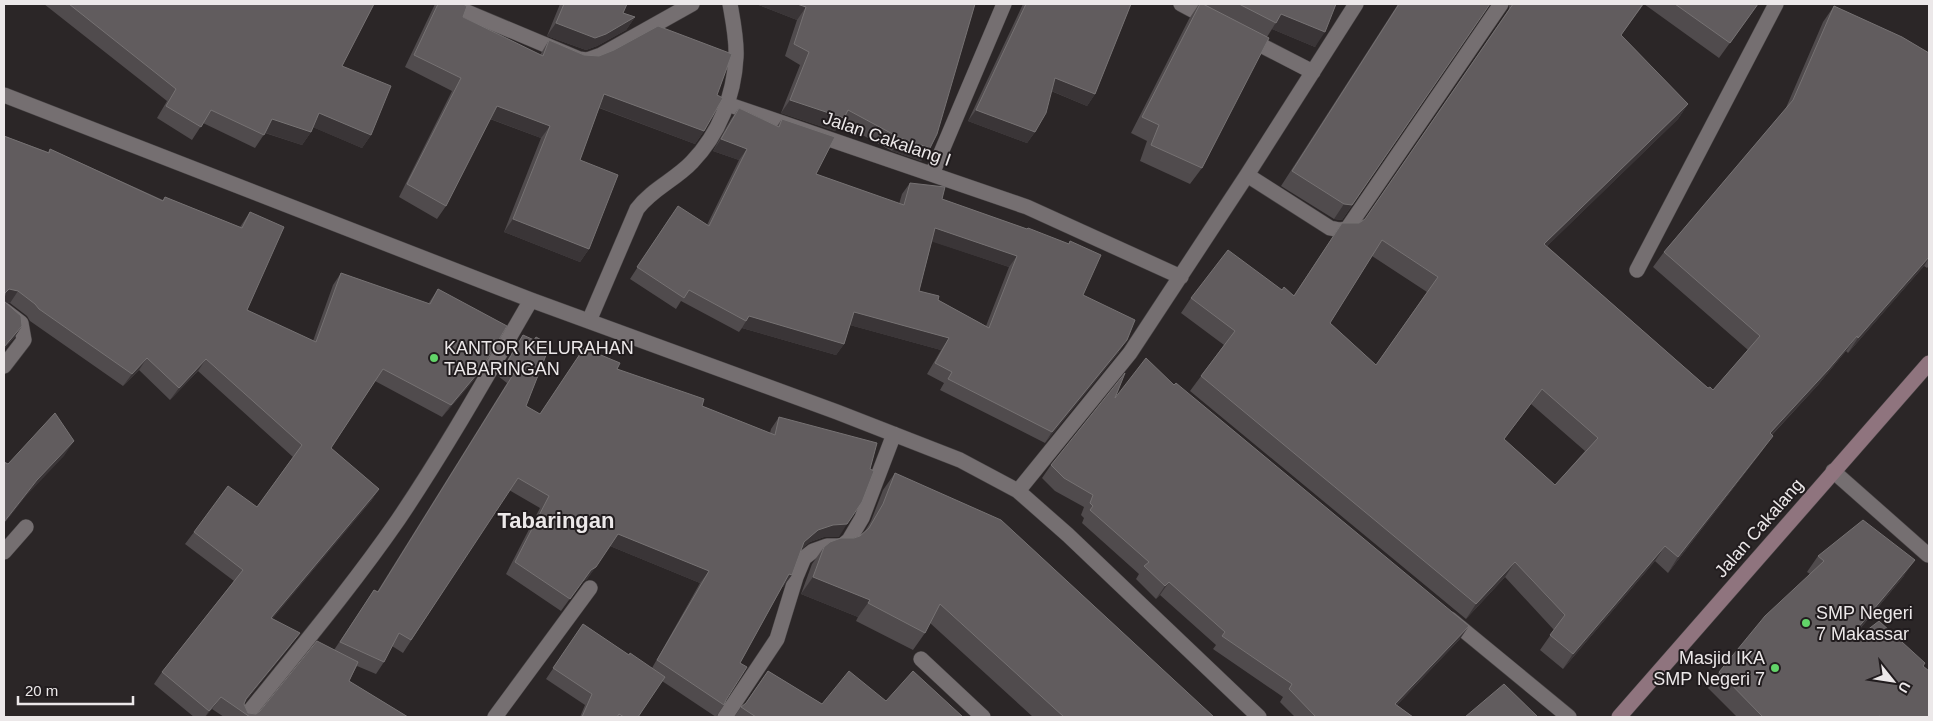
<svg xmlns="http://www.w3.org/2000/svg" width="1933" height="721" viewBox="0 0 1933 721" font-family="Arial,sans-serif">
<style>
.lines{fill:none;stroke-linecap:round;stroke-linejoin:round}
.service-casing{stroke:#474344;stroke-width:16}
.minor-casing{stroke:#474344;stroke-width:16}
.secondary-casing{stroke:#474344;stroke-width:16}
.service{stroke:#756f71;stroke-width:15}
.minor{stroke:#756f71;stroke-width:15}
.secondary{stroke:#8f747e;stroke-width:15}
.wall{fill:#504b4d;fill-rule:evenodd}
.shaded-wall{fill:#3a3537}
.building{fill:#615c5e;stroke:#767273;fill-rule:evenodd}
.poi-dot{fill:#62d469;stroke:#211c1e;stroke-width:2}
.labels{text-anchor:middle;stroke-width:4;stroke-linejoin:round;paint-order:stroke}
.street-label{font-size:18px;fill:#ece8e9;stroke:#211c1e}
.poi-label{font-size:18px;fill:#ece8e9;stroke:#211c1e;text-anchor:start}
.district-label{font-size:22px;font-weight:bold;fill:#ece8e9;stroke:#211c1e}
</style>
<rect width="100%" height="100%" fill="#2b2627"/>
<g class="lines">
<defs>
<path id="service" d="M1637 270 1776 4
M1833 471 1928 555"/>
<path id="minor" d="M448 4 579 59 587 60 601 55 692 4
M1181 4 1211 20
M1247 38 1313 72
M4 95 531 300 837 412 960 460 1018 491 1068 535 1259 717
M727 104 1027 207 1181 277
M932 174 1004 4
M1247 175 1330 228 1340 230 1347 229 1501 4
M4 310 21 323 24 340 4 366
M589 321 637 209C652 189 675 180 692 162 719 134 734 96 736 57 737 40 733 21 730 4
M1018 491 1130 353 1247 175 1356 4
M4 552 26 527
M1450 619 1569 717
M921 659 983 717
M245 717C297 652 351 588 398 520 446 449 488 374 531 300
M495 717 590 588
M725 717 777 639 796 577 804 558 813 551 827 546H842L849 540 862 518 894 434"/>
<path id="secondary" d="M1619 717 1929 363"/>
</defs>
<use href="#service" class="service-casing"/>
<use href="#minor" class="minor-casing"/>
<use href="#secondary" class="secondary-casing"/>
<use href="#service" class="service"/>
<use href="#minor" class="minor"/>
<use href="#secondary" class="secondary"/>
</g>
<path class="wall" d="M44 4H374L342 66 371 135 362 148 313 127 311 132 302 145 265 133 255 148 203 123 192 140 157 118 167 101Z
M435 4H463V17L540 55 549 40 584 55 717 95 704 131 695 144 599 108 580 160 589 249 580 262 504 232 541 138 490 119 446 206 437 219 399 197 452 91 405 67Z
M560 4H627L623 13 635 17 626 30 597 46 586 50 547 36Z
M756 4H975L930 148 921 161 892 151 840 123 835 131 781 113 800 65 785 56 797 20Z
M1023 4H1131L1095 94 1087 106 1051 91 1035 132 1027 143 968 121Z
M1199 4H1336L1315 47 1272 29 1267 37 1202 168 1190 184 1140 161 1147 141 1131 133 1189 19Z
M1398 4H1490L1342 220 1334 219 1281 186Z
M1509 4H1644L1621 35 1688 104 1678 119 1547 246 1708 388 1713 390 1748 350 1653 267 1664 252 1785 110 1823 22 1834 6 1929 53V266L1927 268 1924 266 1848 353 1846 351 1818 385 1772 435 1762 451 1668 573 1655 561 1563 669 1540 650 1554 630 1505 577 1466 619 1190 391 1224 345 1181 313 1191 298 1282 290 1294 295 1342 223H1359L1365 219 1509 9ZM1372 256 1427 292 1376 365 1330 323ZM1531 404 1585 451 1555 485 1504 439Z
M1644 4H1758L1719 58Z
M739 108 777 126 782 119 816 174 899 204 902 194 910 183 942 199 1068 244 1070 241 1083 295 1119 352 1045 443 940 390 944 383 927 374 941 350 850 325 844 344 836 355 742 328 739 332 681 301 676 309 630 279 670 217 707 225 739 160 713 151 731 119ZM932 241 1009 267 986 326 938 300 919 291Z
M4 136 48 152 50 149 163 200 165 197 240 227 250 212 247 310 313 341 333 285 341 273 428 304 438 289 474 380 442 417 375 381 331 448 379 489 371 501 272 619 291 645 245 702 244 704 248 713 256 714 260 711 334 650 374 590 377 592 507 383 498 376 515 347 523 335 526 406 540 414 584 348 617 369 702 406 770 433 771 429 779 417 839 537H824L810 542 801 549 783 587H782L740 663 726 700 724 705 716 717 662 681 638 717H580L585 705 546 679 583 624 629 655 652 668 700 583 610 546 587 579 582 582 561 611 506 574 540 508 509 490 403 653 392 646 384 662 376 674 357 666 349 681 408 717H224L212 709 205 717H194L154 684 162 672 234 581 185 544 194 532 257 507 293 457 198 371 170 400 139 370 123 386 30 321 27 316 10 303 4 302 22 326 14 338 4 349Z
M1174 385 1460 639 1397 705 1413 717H1295L1280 702 1283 697 1213 649 1216 645 1160 595 1156 599 1136 579 1139 574 1082 523 1084 518 1081 515 1084 507 1055 491 1042 478 1051 465 1115 398Z
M895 473 1214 717H1033L930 623 925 633 913 650 856 621 858 617 801 594 812 564 824 547 860 536 865 531 871 521 883 490Z
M1818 556 1904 576 1859 630 1862 634 1925 663 1923 666 1929 717H1737L1708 688 1719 672 1810 574 1807 572Z
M768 671 822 704 886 701 963 717H734L741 707 745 704Z"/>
<path class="shaded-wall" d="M756 4H797L806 7 797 20Z
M1281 14 1325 32 1315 47 1272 29Z
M635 17 626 30 597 46 586 50 547 36 556 23Z
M1055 78 1095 94 1087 106 1047 89Z
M604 94 704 131 695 144 595 106Z
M790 100 844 118 835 131 781 113Z
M1688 104 1678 119 1534 259 1544 244Z
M497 106 550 126 541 138 488 118Z
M976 110 1035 132 1027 143 968 121Z
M319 113 371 135 362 148 310 126Z
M272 119 311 132 302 145 263 132Z
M900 138 930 148 921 161 892 151Z
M721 139 747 149 739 160 713 151Z
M1344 204 1352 205 1342 220 1334 219Z
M513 219 589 249 580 262 504 232Z
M935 228 1017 256 1009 267 927 240Z
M1929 257V258L1924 266 1848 353 1858 338Z
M9 289 18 291 10 303 4 302V294Z
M854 312 949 338 941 350 846 324Z
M749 316 844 344 836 355 742 328Z
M22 326 14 338 4 349V347Z
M1857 336 1846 351 1818 385 1759 448 1770 433Z
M1127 340 1119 352 1045 443 1052 432Z
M147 358 139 370 123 386 132 374Z
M206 359 198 371 170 400 179 388Z
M482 368 474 380 442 417 451 405Z
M1542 389 1531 404 1493 454 1504 439Z
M1773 436 1762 451 1668 573 1678 557Z
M74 441 64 456 26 496 4 524V522L37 480Z
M379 489 371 501 263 630 271 618Z
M847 524 839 537H824L810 542 796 554 804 542 818 530 833 525Z
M618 534 709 571 700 583 610 546Z
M1665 546 1655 561 1563 669 1573 654Z
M1915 560 1904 576 1846 645 1857 629Z
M1515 562 1505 577 1466 619 1476 604Z
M596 567 587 579 582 582 561 611 591 570Z
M789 574 792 575 783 587 780 586Z
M813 577 870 600 858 617 801 594Z
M1169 582 1160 595 1156 599 1165 586Z
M1469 626 1460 639 1386 717 1395 704Z
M300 633 291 645 238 711 246 699Z
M221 697 212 709 205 717 209 711Z"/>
<path class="building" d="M69 4H374L342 66 391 86 371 135 319 113 311 132 272 119 264 135 211 110 201 127 166 106 176 89Z
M438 4H463L467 6 463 17 543 56 549 40 584 55 599 56 614 50 658 26 732 54 717 95 723 98 704 131 604 94 580 160 618 175 589 249 513 219 550 126 497 106 446 206 407 184 461 78 414 55Z
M564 4H627L623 13 635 17 606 34 595 38 556 23Z
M797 4H975L937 134 930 148 900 138 848 110 844 118 790 100 809 52 794 44 806 7Z
M1026 4H1131L1095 94 1055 78 1046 113 1035 132 976 110Z
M1200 4H1203L1269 38 1202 168 1151 145 1159 125 1142 117Z
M1239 4H1336L1325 32 1281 14 1276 23Z
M1399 4H1490L1352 205 1344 204 1292 171Z
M1513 4H1643L1621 35 1688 104 1544 244 1708 388 1710 387 1713 390 1760 336 1664 252 1793 100 1834 6 1902 37 1929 53V257L1858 338 1857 336 1828 370 1770 433 1773 436 1678 557 1665 546 1573 654 1550 635 1565 615 1515 562 1476 604 1201 376 1235 331 1191 298 1228 250 1282 290 1284 287 1294 296 1342 223H1359L1365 219ZM1382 240 1438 277 1376 365 1330 323ZM1542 389 1598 438 1555 485 1504 439Z
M1675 4H1758L1730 43Z
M739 108 779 127 782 119 835 137 816 174 904 205 910 183 945 187 942 199 1027 229 1028 228 1069 244 1070 241 1101 255 1083 295 1135 320 1127 340 1052 432 948 379 952 372 935 363 949 338 854 312 844 344 749 316 746 321 689 290 684 298 637 267 678 206 709 226 747 149 721 139ZM935 228 1017 256 989 328 938 300 939 296 919 291Z
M4 136 49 153 50 149 163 201 165 197 242 228 250 212 284 227 247 310 316 342 341 273 430 304 438 289 507 326 482 368 451 405 383 369 331 448 379 489 271 618 300 633 246 699 244 704 248 713 256 714 260 711 317 641 358 662 349 681 408 717H250L221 697 209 711 162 672 243 570 194 532 228 486 257 507 302 445 206 359 179 388 147 358 132 374 39 309 35 304 18 291 9 289 5 293 4 300Z
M4 301 21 316 22 326 4 347Z
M523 335 534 340 536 337 550 345 526 406 540 414 584 348 620 363 617 369 704 399 702 406 775 435 779 417 877 443 870 469 874 471 862 502 847 524 833 525 818 530 804 542 792 575 789 574 740 663 747 667 726 700 724 705 657 660 709 571 618 534 596 567 591 570 570 599 515 562 549 496 518 478 411 640 399 633 384 662 340 642 374 590 378 592 516 370 506 364Z
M1146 358 1174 385 1176 383 1469 626 1395 704 1413 717H1316L1289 689 1292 684 1222 636 1225 632 1169 582 1165 586 1144 566 1149 562 1090 510 1093 506 1090 503 1093 495 1064 478 1051 465 1125 373 1115 398Z
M55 413 74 441 37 480 4 522V462L8 464Z
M895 473 1001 520 1214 717H1064L940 604 925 633 868 603 870 600 813 577 824 547 830 542 841 538H854L860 536 869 528 883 504Z
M1863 520 1915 560 1857 629 1862 634 1879 621 1925 663 1923 666 1929 671V717H1881L1879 716 1878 717H1763L1719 672 1765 616 1824 561 1818 556Z
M583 624 629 655 630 653 665 677 638 717H624L619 714 617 717H582L592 694 553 668Z
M768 671 822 704 849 671 886 701 913 671 963 717H756L741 707 746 703Z
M1504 684 1538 717H1465Z"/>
<g class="poi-dot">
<circle cx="434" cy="358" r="5"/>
<circle cx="1806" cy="623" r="5"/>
<circle cx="1775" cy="668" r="5"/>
</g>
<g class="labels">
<g class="street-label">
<text transform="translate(887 139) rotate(19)" y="6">Jalan Cakalang I</text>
<text transform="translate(1759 528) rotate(-49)" y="6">Jalan Cakalang</text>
</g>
<g class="poi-label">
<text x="444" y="354">KANTOR KELURAHAN<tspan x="444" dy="21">TABARINGAN</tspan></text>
<text x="1816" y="619">SMP Negeri<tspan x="1816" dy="21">7 Makassar</tspan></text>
<text x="1765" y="664" text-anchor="end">Masjid IKA<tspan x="1765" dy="21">SMP Negeri 7</tspan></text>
</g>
<g class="district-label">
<text x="556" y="528">Tabaringan</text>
</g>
</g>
<rect width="1933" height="721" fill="none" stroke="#ece8e9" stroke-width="10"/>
<g transform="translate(1893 681) rotate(120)" stroke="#211c1e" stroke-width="4" paint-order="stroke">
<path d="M0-4L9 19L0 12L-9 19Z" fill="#ece8e9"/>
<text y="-8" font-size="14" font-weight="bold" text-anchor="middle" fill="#ece8e9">U</text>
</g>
<path d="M18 696v8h115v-8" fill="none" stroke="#ece8e9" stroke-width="2.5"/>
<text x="25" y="696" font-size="15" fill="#ece8e9" stroke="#211c1e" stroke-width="4" paint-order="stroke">20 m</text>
</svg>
